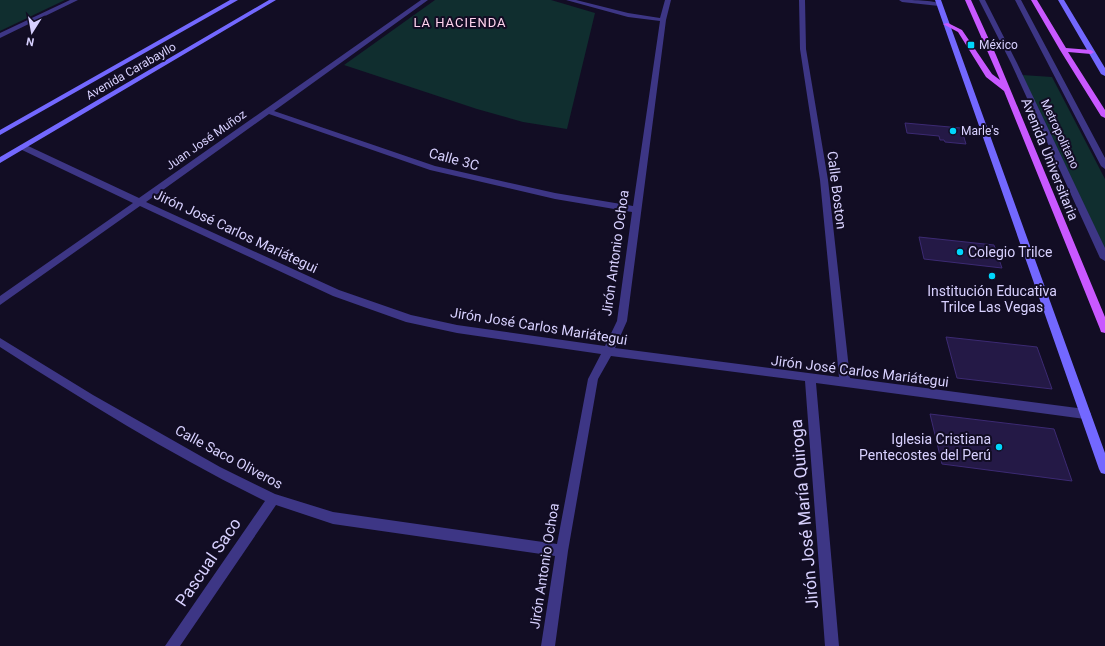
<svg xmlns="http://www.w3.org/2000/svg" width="1105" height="646" viewBox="0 0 1105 646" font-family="Roboto,sans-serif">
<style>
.green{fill:#102e2f}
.building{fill:#241946;stroke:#3c2a73}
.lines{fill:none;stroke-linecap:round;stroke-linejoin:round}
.lane{fill:#3d3685;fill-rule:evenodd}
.street{fill:#3d3685;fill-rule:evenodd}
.secondary{fill:#7368ff;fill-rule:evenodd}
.primary{fill:#c958ff;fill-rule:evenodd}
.poi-dot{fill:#00d6fc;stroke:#120d24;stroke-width:1.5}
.labels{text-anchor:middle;stroke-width:4;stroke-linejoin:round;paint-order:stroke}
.far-poi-label{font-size:12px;fill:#d8d1ff;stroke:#120d24;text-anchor:start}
.far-street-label{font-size:12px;fill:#d8d1ff;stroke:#120d24}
.far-neighbourhood-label{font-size:13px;letter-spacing:1px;fill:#ffd3ed;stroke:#120d24}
.street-label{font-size:14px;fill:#d8d1ff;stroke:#120d24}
.poi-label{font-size:14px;fill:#d8d1ff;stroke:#120d24;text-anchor:start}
.near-street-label{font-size:17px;fill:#d8d1ff;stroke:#120d24}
</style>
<rect width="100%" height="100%" fill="#120d24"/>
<path class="green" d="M0 0H65L0 31Z
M435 0H551L595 13 567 129 523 122 477 109 344 65Z
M1022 75 1052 77 1105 179V249Z"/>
<path class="building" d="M905 123 961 128 966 144 945 142 944 140H940L939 136 907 133Z
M919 237 994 245 1002 268 924 259Z
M946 337 1037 347 1052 389 957 378Z
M930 414 1054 429 1072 481 942 464Z"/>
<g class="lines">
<path class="lane" d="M979 0H985L1017 63 1105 248V261L1100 258 1011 63Z
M1015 0H1021L1105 158V169L1101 166Z"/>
<path class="street" d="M70 0H78L0 38V33Z
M421 0H428L274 111 435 166 555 193 633 206 660 21 628 17 566 0H576L628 13 660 18 665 0H671L666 20 627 321 615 348 839 377 820 180 800 49 799 0H805L806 49 828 180 850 378 1085 409 1089 411 1091 414 1089 417 1085 419 816 383 839 646H825L805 381 611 356 598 379 568 551 555 646H541L555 556 333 524 276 505 180 646H165L265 501C173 456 86 402 0 347V338L93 395 220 467 275 494 333 512 557 544 588 379 601 354 457 333 406 322 333 296 140 206 0 305V296L133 203 20 149V145H26L139 198ZM269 114 430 170 555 199 632 212 617 321 605 346 457 325 411 315 339 290 146 202Z
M899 0C910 0 933 0 942 4L939 6 902 2Z"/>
<path class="secondary" d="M230 0H238L0 135V130Z
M269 0H276L0 163V157Z
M935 0H941L1105 453V474L1101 473 1099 469Z
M1058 0H1064L1105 68V76L1101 74Z"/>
<path class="primary" d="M965 0H971L996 55 1105 317V333L1101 332 1100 329 1004 91 986 77 958 32 943 24 948 23 962 30 992 74 1000 80Z
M1031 0H1037L1066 48 1091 50 1094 52 1091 54 1068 52 1105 110V118L1101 116 1060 50Z"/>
</g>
<g class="poi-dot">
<rect x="967" y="41" width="8" height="8" rx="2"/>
<circle cx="953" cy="131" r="4"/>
<circle cx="960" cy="252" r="4"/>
<circle cx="992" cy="276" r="4"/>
<circle cx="999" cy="447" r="4"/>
</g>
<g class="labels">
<g class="far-poi-label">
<text x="979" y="49">México</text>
<text x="961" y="135">Marle's</text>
</g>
<g class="far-street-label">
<text transform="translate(131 71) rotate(-30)" y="4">Avenida Carabayllo</text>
<text transform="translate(1060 134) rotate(65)" y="4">Metropolitano</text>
<text transform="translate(206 140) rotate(-35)" y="4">Juan José Muñoz</text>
</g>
<g class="far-neighbourhood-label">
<text x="460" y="27">LA HACIENDA</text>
</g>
<g class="street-label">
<text transform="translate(454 159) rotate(15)" y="5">Calle 3C</text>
<text transform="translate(1050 159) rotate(68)" y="5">Avenida Universitaria</text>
<text transform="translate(837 190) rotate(83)" y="5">Calle Boston</text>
<text transform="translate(236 231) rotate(25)" y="5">Jirón José Carlos Mariátegui</text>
<text transform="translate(615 253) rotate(-82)" y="5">Jirón Antonio Ochoa</text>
<text transform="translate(539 326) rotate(9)" y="5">Jirón José Carlos Mariátegui</text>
<text transform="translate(860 371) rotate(7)" y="5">Jirón José Carlos Mariátegui</text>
<text transform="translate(229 457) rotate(28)" y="5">Calle Saco Oliveros</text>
<text transform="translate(544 566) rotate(-81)" y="5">Jirón Antonio Ochoa</text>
</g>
<g class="poi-label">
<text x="968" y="257">Colegio Trilce</text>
<text x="992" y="296" text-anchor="middle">Institución Educativa<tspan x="992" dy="16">Trilce Las Vegas</tspan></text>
<text x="991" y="444" text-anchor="end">Iglesia Cristiana<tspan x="991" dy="16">Pentecostes del Perú</tspan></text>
</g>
<g class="near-street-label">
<text transform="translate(804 514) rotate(-95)" y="6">Jirón José María Quiroga</text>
<text transform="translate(208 562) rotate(-56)" y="6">Pascual Saco</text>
</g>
</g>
<g transform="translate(32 32) rotate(191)" stroke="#120d24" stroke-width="3" paint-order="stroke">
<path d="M0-3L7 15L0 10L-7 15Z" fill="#d8d1ff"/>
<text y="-6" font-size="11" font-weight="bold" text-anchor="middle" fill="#d8d1ff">N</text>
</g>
</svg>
